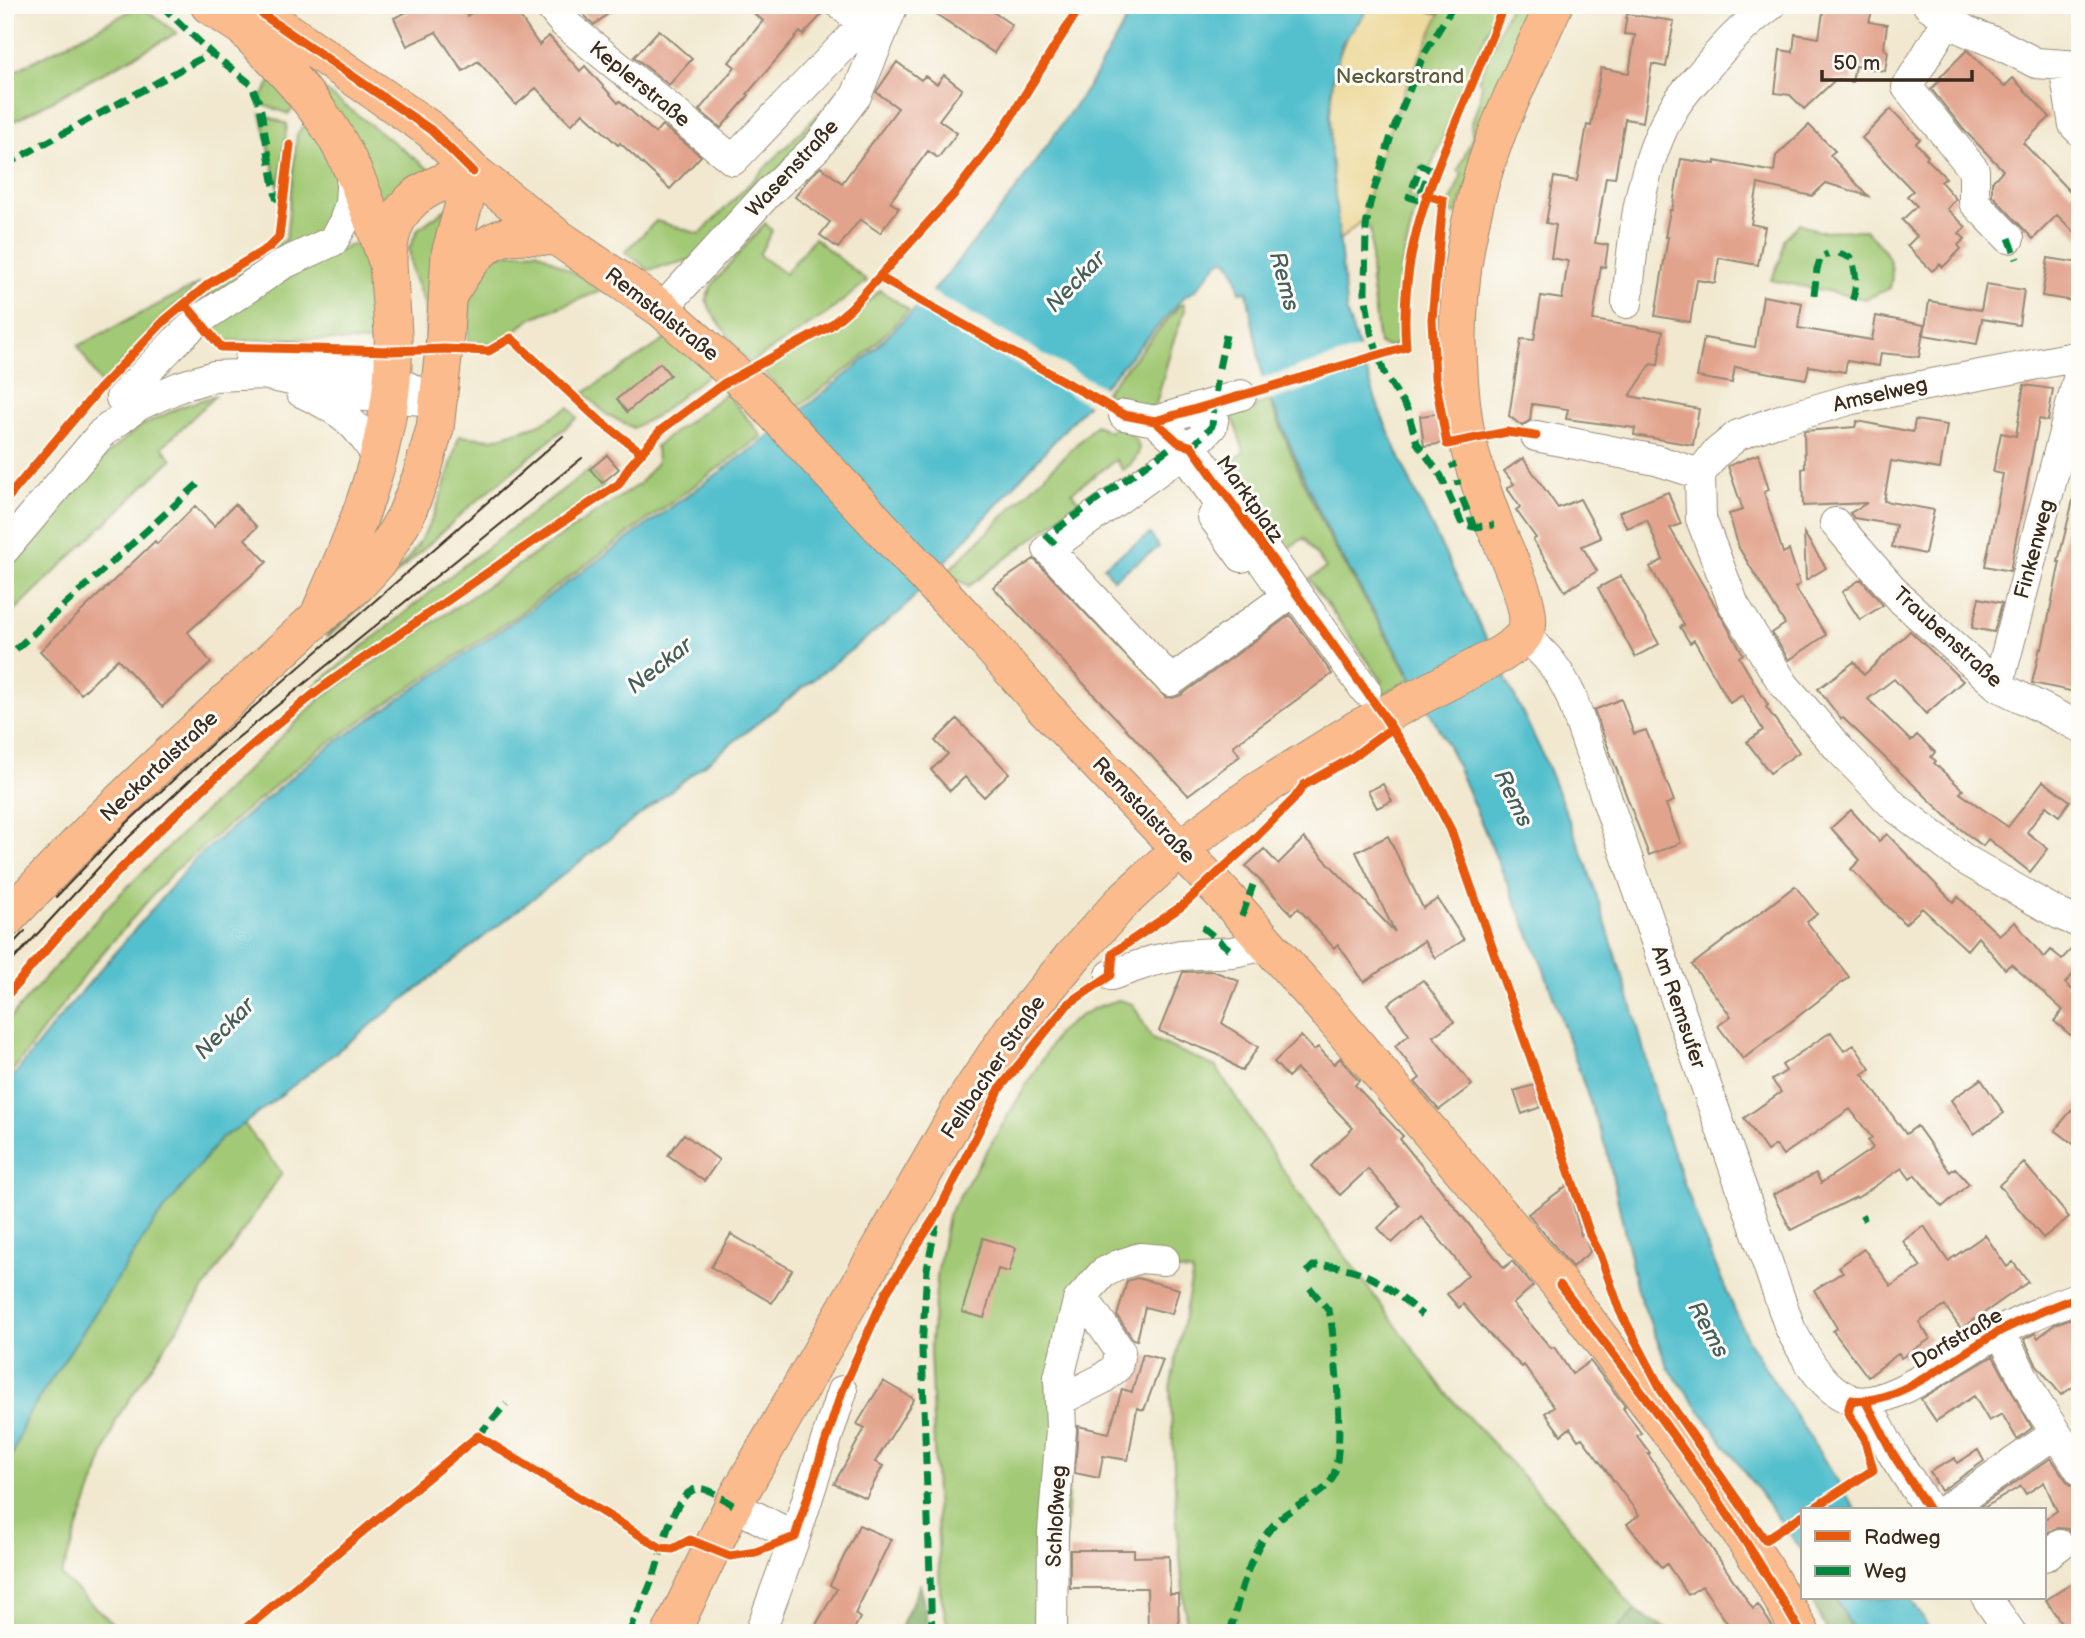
<svg xmlns="http://www.w3.org/2000/svg" width="2085" height="1638" viewBox="0 0 2085 1638" font-family="'Balsamiq Sans',sans-serif">
<style>
.green{fill:#a2c974;stroke:#6e7a49;stroke-width:2}
.forest{fill:#81ad66;stroke:#5e6c42;stroke-width:2}
.sand{fill:#eeda9e;stroke:#94825e;stroke-width:2}
.water{fill:#54c0cd;stroke:#487576;stroke-width:2}
.pier{fill:#f1e8cf}
.building{fill:#e2a38c}
.lines{fill:none;stroke-linecap:round;stroke-linejoin:round}
.minor-casing{stroke:#968976;stroke-width:32}
.major-casing{stroke:#968976;stroke-width:39}
.minor{stroke:#fff;stroke-width:30}
.major{stroke:#fbbb8d;stroke-width:37}
.tram{stroke:#3b2a1e;stroke-width:2}
.quiet{stroke:#00873e;stroke-width:7;stroke-dasharray:14 7;stroke-linecap:butt}
.cycleway-casing{stroke:#fdfcf7;stroke-width:13}
.cycleway{stroke:#e8590c;stroke-width:9}
.labels{text-anchor:middle;stroke-width:6;stroke-linejoin:round;paint-order:stroke}
.park-label{font-size:21px;fill:#5a5a38;stroke:#fdfcf7}
.street-label{font-size:21px;fill:#3b2a1e;stroke:#fdfcf7}
.water-label{font-size:23px;font-style:italic;fill:#445e5b;stroke:#fdfcf7}
</style>
<rect width="100%" height="100%" fill="#fdfcf7"/>
<filter id="ink" filterUnits="userSpaceOnUse"><feTurbulence type="fractalNoise" baseFrequency=".0143" numOctaves="2"/><feDisplacementMap in="SourceGraphic" scale="14" xChannelSelector="R" yChannelSelector="G"/><feConvolveMatrix kernelMatrix="1 2 1 2 8 2 1 2 1" color-interpolation-filters="sRGB"/></filter>
<filter id="wash" filterUnits="userSpaceOnUse"><feTurbulence type="fractalNoise" baseFrequency=".00686" numOctaves="4" result="noise"/><feDisplacementMap in="SourceGraphic" scale="28" xChannelSelector="R" yChannelSelector="G"/><feGaussianBlur stdDeviation="1.57" result="paint"/><feColorMatrix in="noise" values="0 0 0 0 0 0 0 0 0 0 0 0 0 0 0 0 0 1.4 0 .05"/><feComposite in="paint" operator="in"/></filter>
<g filter="url(#wash)">
<rect width="100%" height="100%" fill="#f1e8cf"/>
<path class="green" d="M1375 5H1387L1392 10 1410 5 1440 13 1446 5H1498L1430 169 1421 166 1409 196 1418 200C1406 246 1392 296 1399 343L1389 347 1379 344 1371 281V231L1363 220 1339 240Z
M1510 5H1542L1456 214 1447 212 1462 173 1458 171 1473 136 1471 126 1480 98 1482 83 1478 81Z
M140 6 177 33 5 126V76Z
M275 75 296 104 289 114 258 103Z
M856 76 835 110 694 259 649 270 625 252 656 221 700 234Z
M314 82 434 173 383 217Z
M261 114 287 124 279 191Z
M309 119 345 186 331 237 193 306 286 239 297 134Z
M450 206 427 345 425 305 412 272 409 249 418 229Z
M765 223 772 231 759 255 785 274 814 238 867 281 828 313 749 364 712 313 706 299 712 285Z
M1800 223 1817 231 1865 230C1884 250 1897 258 1890 288L1866 299 1771 280 1781 258 1784 239Z
M369 239 384 343 286 338 224 342 208 321 335 251Z
M537 251 603 290 534 317 495 345 468 343 469 283 489 255Z
M200 283 165 315 102 386 78 346Z
M880 290 909 310 857 362 797 408 762 370 839 328Z
M1184 304 1185 310 1172 345 1156 404C1137 416 1122 402 1105 392L1179 306Z
M672 335 715 369 656 416 633 428 606 414 584 393Z
M726 393 762 436 516 616 318 750 227 826 172 873 92 965 5 1081V1024L111 903 322 697 639 484 657 463 656 446Z
M216 395 162 447 172 459 5 620V567L80 477 139 427 178 408Z
M1270 401 1302 479 1332 543 1411 679 1382 695 1376 687 1382 681 1309 579 1326 568 1304 538 1276 556 1218 471 1244 452 1232 414 1246 408 1247 411 1255 409 1254 406Z
M569 407 577 418 468 508 328 637 326 635C357 606 396 579 419 543 439 511 449 472 459 436L493 439 538 425Z
M1116 424C1139 438 1150 451 1123 470L1116 460 1072 492 1080 503 969 586 945 574 1096 425 1110 432Z
M590 469 604 487 319 691 314 686 459 569Z
M1119 1000 1133 1004 1152 1039 1216 1067 1295 1188 1445 1392 1564 1521 1635 1611 1614 1633H1187L1177 1525 1170 1389 1193 1272 1137 1267 1089 1298 1077 1333 1060 1633H949L940 1591 930 1351 938 1270 948 1215 1058 1033C1077 1016 1094 1006 1119 1000Z
M244 1124 282 1173 117 1418 61 1576 123 1633H5V1475L26 1418 154 1223 221 1138Z"/>
<path class="forest" d="M920 1585 929 1633H898Z
M1811 1598H1835L1855 1633H1828Z
M1635 1611 1673 1633H1614Z"/>
<path class="sand" d="M1375 5H1387L1392 10 1410 5 1427 6 1430 12 1440 14 1403 94 1375 168 1363 220 1339 240C1332 173 1309 50 1375 5Z"/>
<path class="water" d="M1135 5H1375L1368 10 1342 43 1333 77 1330 115 1331 156 1347 314 1380 412 1413 488 1541 751 1586 862 1634 1013 1664 1127 1703 1236 1747 1339 1856 1510H1803V1552L1668 1367 1637 1290 1607 1151 1542 964 1451 752 1405 665 1334 543 1304 478 1263 380 1247 291 1240 292C1225 220 1211 288 1186 295L901 611 244 1124 221 1138 154 1223 26 1418 5 1475V1087L56 1022 195 859 320 753 518 618 764 440 857 366 935 289 1010 198 1090 84Z
M1150 534 1159 547 1113 579 1104 566Z
M1836 1598H1910L1932 1633H1855Z"/>
<path class="pier" d="M929 290 1106 389 1091 406 913 307Z
M1362 348 1369 369 1268 401 1259 379Z"/>
<g id="blocks">
<path class="building" d="M421 5H462L467 16 482 5H512L539 45 549 36 580 71 585 66 618 103 620 101 655 133 662 125 701 156 670 189 620 143 618 145 583 113 571 125 536 88 516 105 478 61 463 71 436 32 407 46 394 18Z
M574 5H619L594 25Z
M744 5H824L825 11 803 35 800 32 747 94 749 95 721 128 699 110 735 67 729 62 763 21Z
M923 5H983L1012 25 994 53Z
M1852 5 1873 8 1869 22 1887 25 1884 48 1888 52 1885 71 1855 66 1852 82 1835 80 1804 109 1790 95 1775 93 1780 50 1793 52 1795 34 1819 38 1824 6 1843 9Z
M1627 14 1674 21 1666 67 1652 64 1643 122 1625 119 1615 178 1606 177 1595 243 1608 245 1605 267 1601 266 1593 320 1663 331 1658 365 1651 364 1630 396 1699 409 1693 445 1634 435 1635 428 1566 419 1568 409 1532 404 1530 420 1522 426 1509 416 1521 339 1534 340 1541 296 1562 299 1568 261 1551 258 1556 225 1546 223 1554 177 1577 181 1587 125 1591 126 1601 68 1629 73 1635 35 1624 34Z
M659 30 692 59 669 85 634 57Z
M1967 50 2004 87 2013 78 2050 117 2023 143 2071 193 2080 185V238L2057 215 2033 239 1992 195V182L2003 170 1964 130 1931 89 1942 78 1940 77Z
M897 62 921 80 925 76 937 84 944 75 962 89 939 120 957 133 938 158 928 151 890 202 899 208 880 233 860 219 838 248 820 235 830 222 795 197 808 179 821 167 842 183 898 108 876 92Z
M1891 109 1920 139 1916 143 1928 156 1926 158 1946 178 1941 182 1956 199 1947 209 1966 227 1959 233 1965 239 1958 245 1961 249 1943 267 1940 264 1932 271 1907 246 1917 236 1902 220 1917 206 1907 196 1913 191 1862 138Z
M1809 125 1835 151 1830 155 1868 196 1826 183 1812 196 1758 184 1751 224 1765 227 1758 265 1719 258 1715 283 1697 280 1690 322 1655 316 1668 237H1665L1670 210H1672L1681 159 1715 164V161L1774 172 1776 156Z
M2048 258 2080 263V302L2042 296Z
M1986 284 2024 290 2019 325 1982 319 1977 344 1924 335 1929 301 1981 310Z
M1763 296 1802 303 1798 328 1872 340 1876 316 1924 325 1919 357 1881 353 1879 366 1847 361 1845 372 1809 366 1806 379 1735 367 1732 383 1697 377 1704 338 1755 347Z
M660 363 670 375 627 412 617 399Z
M2024 385 2053 389 2048 421 2039 419 2010 571 1985 566 2003 474 1993 472 2001 433 2016 436Z
M1442 413 1446 443 1424 446 1420 416Z
M1915 420 1947 425 1940 469 1891 461 1884 501 1934 510 1925 554 1892 547 1896 525 1854 518 1850 513 1867 503 1803 506 1802 469 1805 468 1804 431 1855 427 1857 421 1913 432Z
M1758 454 1769 490 1764 492 1783 553 1789 550 1800 584 1795 587 1826 635 1789 660 1772 633 1785 624 1739 548 1729 514 1743 510 1728 466Z
M607 455 619 469 602 483 590 469Z
M1523 458 1558 508 1580 499 1601 538 1582 546 1597 571 1565 591 1533 540 1536 538 1516 510 1520 507 1507 488 1514 484 1504 471Z
M1668 492 1681 524 1670 528 1743 654 1739 657 1768 705 1766 707 1799 752 1770 773 1747 742 1763 730 1742 695 1730 703 1694 640 1690 643 1680 627 1684 625 1650 567 1663 560 1647 520 1627 528 1619 512Z
M2074 496 2080 497V693L2032 683 2040 648 2042 649 2060 562H2058Z
M235 504 257 527 245 539 267 562 188 632 211 663 162 707 118 659 81 694 40 651 155 541 157 544 195 506 214 526Z
M1804 533 1826 568 1806 580Z
M1034 559 1165 697 1173 698 1181 695 1290 615 1332 674 1233 746 1240 756 1188 795 993 587Z
M1621 576 1659 644 1635 657 1598 588Z
M1861 579 1883 605 1860 620 1842 592Z
M1979 598 2002 603 1994 632 1972 628Z
M1910 631 1963 681 1926 714 1894 679 1868 699 1911 741 1917 735 1935 752 1931 757 1936 761 1934 763 1963 790 1960 793 2008 827 2043 781 2070 801 2059 816 2046 806 2027 832 2048 849 2030 872 1988 839 1983 846 1959 828 1843 718 1841 719 1818 689 1854 662 1864 675Z
M1621 699 1634 734 1646 730 1674 801 1666 804 1681 843 1649 855 1594 710Z
M957 719 1009 773 984 797 965 777 950 791 931 770 948 754 935 741Z
M1383 784 1392 801 1377 808 1368 791Z
M1851 810 1879 841 1887 834 1953 902 1958 897 1999 935 2015 922 2044 958 2051 950 2062 959 2080 940V967L2065 983 2077 994 2080 991V1043L2054 1021 2063 1010 2011 964 2005 969 1978 937 1967 950 1922 908 1905 924 1851 869 1860 860 1831 828Z
M1388 836 1423 908 1438 899 1464 940 1435 958 1424 941 1364 982 1338 944 1334 948 1298 908 1292 914 1246 866 1264 849 1278 864 1304 838 1395 932 1356 852Z
M1795 886 1817 914 1807 922 1849 977 1743 1059 1718 1026 1731 1016 1692 965Z
M1213 971 1239 981 1222 1023 1258 1047 1242 1071 1219 1055 1159 1031 1183 972Z
M1423 980 1454 1022 1433 1036 1472 1085 1439 1110 1415 1082 1420 1078 1395 1046 1409 1035 1388 1004Z
M1831 1032 1844 1051 1854 1045 1870 1069 1862 1074 1906 1134 1917 1126 1950 1172 1955 1168 1969 1184 1942 1207 1915 1175 1910 1179 1902 1168 1857 1198 1856 1197 1791 1230 1773 1195 1816 1173 1821 1183 1873 1148 1868 1141 1872 1138 1850 1109 1783 1155 1776 1145 1767 1151 1744 1118 1781 1092 1772 1080 1786 1071 1782 1065Z
M1301 1036 1314 1050 1318 1047 1334 1064 1340 1058 1359 1081 1355 1085 1403 1136 1400 1139 1504 1268 1512 1261 1533 1286 1513 1304 1551 1348 1554 1347 1572 1374 1590 1361 1625 1406 1623 1408 1641 1433 1637 1436 1650 1453 1648 1454 1753 1609 1758 1605 1777 1633H1734L1702 1586 1688 1595 1667 1564 1662 1568 1627 1524 1639 1515 1582 1438 1578 1440 1570 1428 1561 1435 1545 1413 1554 1407 1524 1365 1522 1367 1487 1332 1463 1304 1459 1308 1447 1294 1468 1275 1421 1216 1392 1243 1378 1228 1400 1206 1368 1169 1340 1195 1312 1166 1353 1128 1297 1069 1288 1077 1274 1062Z
M1981 1079 2004 1113 1974 1134 1951 1100Z
M1534 1085 1541 1107 1522 1114 1514 1091Z
M2080 1100V1149L2055 1130Z
M684 1134 719 1160 704 1181 668 1155Z
M2024 1163 2069 1217 2043 1238 1999 1185Z
M1568 1185 1581 1235 1584 1232 1590 1252 1572 1267 1528 1214Z
M1924 1226 1948 1261 1985 1235 2007 1267 2013 1262 2028 1282 1961 1329 1945 1306 1919 1322 1930 1339 1901 1358 1899 1353 1868 1377 1833 1331 1837 1328 1814 1290 1843 1272 1839 1267 1864 1249 1891 1286 1921 1267 1903 1241Z
M731 1234 792 1270 772 1303 711 1267Z
M983 1238 1016 1248 1009 1272 998 1269 984 1318 962 1312Z
M1137 1278 1179 1289 1172 1314 1145 1307 1137 1340 1133 1339 1117 1316 1127 1281Z
M2077 1316 2080 1319V1382L2061 1395 2036 1364 2024 1339 2035 1333 2038 1338 2055 1324Z
M1143 1354 1163 1360 1144 1410 1137 1408 1128 1460 1103 1456 1099 1478 1075 1473 1078 1426 1109 1433 1122 1389 1132 1392Z
M1993 1356 2032 1428 2017 1439 2002 1414 1989 1421 1974 1396 1936 1421 1921 1399Z
M883 1381 914 1399 875 1462 883 1466 866 1498 834 1484 865 1428 857 1424Z
M1978 1450 1984 1461 1941 1491 1930 1472 1955 1458 1957 1463Z
M2051 1458 2066 1480 2071 1485 2080 1487V1556L2076 1550 2077 1542 2074 1535 2068 1529 2057 1528 2045 1534V1519L2057 1511 2044 1482 2026 1494 2021 1486 1980 1510H1975Z
M859 1525 891 1539 855 1614 860 1618 852 1633H811L837 1589 830 1585Z
M1070 1550H1134V1557L1169 1556 1170 1594H1178L1179 1633H1148L1147 1588H1070Z
M2080 1578V1633H2068L2046 1600Z"/>
</g>
</g>
<g filter="url(#ink)">
<use href="#blocks" fill-opacity="0" stroke="#968976" stroke-width="2"/>
<g class="lines">
<defs>
<path id="minor" d="M549 5 563 22 733 160 864 24 892 7
M841 5 864 24
M1928 5 1966 31 1999 44 2036 63 2080 66
M1949 18 1907 87 1974 170V202L2009 238
M2064 66 2074 125 2080 131
M1627 303C1633 238 1639 163 1675 106 1683 93 1695 81 1706 68 1725 45 1746 23 1771 5
M662 309 768 193 817 147 856 96 893 5
M250 359C266 358 284 356 300 358 338 362 379 372 412 389
M301 392C342 411 356 421 379 460
M121 398 176 341 199 320 283 264 333 241 344 222 350 203 352 171
M1124 415 1155 421 1241 395
M1155 421 1178 442 1192 447 1366 691
M1536 436 1656 460 1700 474
M1192 447 1212 426 1216 403
M1183 453 1224 509 1213 517 1242 557 1253 548 1287 596 1171 681 1048 549Z
M1700 474 1701 519 1734 605 1784 685 1840 750 1895 807 1964 859 2059 914 2080 923
M1700 474 1715 454 1738 435 1777 421 1852 399 2080 356
M1835 523 1902 600 1998 686 2080 727
M5 549 102 433 139 405 179 387 214 376 263 374 365 396 438 401
M1523 636C1546 653 1559 670 1571 696L1790 1328C1804 1354 1822 1390 1852 1400 1885 1412 1969 1348 2001 1331 2026 1318 2053 1305 2080 1297
M1998 686 2080 371
M1111 975 1152 961 1181 955 1233 952 1267 945
M2000 1331 2036 1402 2080 1470
M1060 1400 1102 1379 1117 1367 1120 1351 1087 1303 1078 1301
M1866 1402 1893 1454 1929 1510
M733 1505 795 1537
M1945 1510 2043 1442 2058 1436
M2045 1556 2060 1545
M1987 1598 2011 1633
M760 1633 795 1537 842 1391
M1052 1633 1053 1532 1061 1429 1059 1377 1078 1301 1103 1273 1119 1265 1140 1258 1164 1260"/>
<path id="major" d="M209 5 268 44
M249 5 431 130 473 172 557 237 662 309 756 393 982 636 1044 707 1223 894 1329 1013 1560 1285 1686 1453 1765 1569 1801 1633
M246 31C276 61 306 92 330 128 356 168 371 216 387 261
M448 295C462 274 475 247 501 238 517 232 540 237 557 237
M321 610C355 534 384 464 392 380 396 341 390 300 388 262 388 204 423 186 473 172
M5 920 102 819 154 769 317 618 358 584 377 563 391 541 406 515 421 477 435 428 444 349 450 254 473 172
M671 1633 733 1505 965 1101 1012 1030 1074 955 1124 900 1181 848 1256 792 1357 729 1501 654C1511 647 1524 640 1527 628 1533 603 1503 548 1494 523 1482 490 1469 456 1464 422 1452 340 1458 260 1481 181 1498 121 1528 62 1554 5"/>
</defs>
<use href="#minor" class="minor-casing"/>
<use href="#major" class="major-casing"/>
<use href="#minor" class="minor"/>
<use href="#major" class="major"/>
<path class="tram" d="M56 897 126 824 216 740 563 436
M5 952 25 931
M5 969 113 852 219 753 582 458"/>
<path class="quiet" d="M161 5 211 53 251 84 260 105 276 198 280 200
M1454 5 1424 54 1392 133 1370 203 1366 227 1365 293 1371 332 1384 373 1407 409 1417 443 1441 476 1462 524 1474 527 1494 525
M5 165 211 53
M1421 165 1430 169 1418 200 1409 197Z
M2009 238 2017 259
M1839 253 1851 258C1857 273 1857 286 1852 302
M1814 295 1817 269 1821 257 1828 254
M1219 368 1226 335
M1192 447 1212 426 1217 381
M1452 463 1454 468
M1457 480 1458 485
M1462 498 1474 527
M1055 544 1047 536 1178 442
M16 649 198 484
M1242 916 1253 885
M1202 927 1233 952
M1861 1219 1866 1216
M1307 1272 1313 1266C1359 1262 1390 1287 1422 1315
M478 1436 506 1404
M629 1633C637 1613 648 1593 655 1572 662 1551 671 1500 693 1490 706 1484 722 1499 733 1505
M932 1633 922 1349 927 1269 936 1225
M1230 1633C1240 1595 1249 1550 1277 1521 1294 1504 1319 1500 1332 1479 1346 1454 1335 1351 1331 1319L1329 1311 1310 1288"/>
<defs>
<path id="cycleway" d="M262 14 431 130 473 172
M1426 195 1443 200 1432 319 1435 378 1447 444 1507 432 1536 436
M879 277 1124 415 1155 421 1406 347C1399 260 1426 193 1459 115 1475 78 1489 42 1504 5
M185 304 221 347 392 351 444 349 489 351 511 338 601 422 641 452
M1155 421 1178 442 1192 447 1383 715 1424 778 1451 830 1540 1084 1590 1235 1600 1254 1620 1311 1663 1393 1765 1540 1803 1515
M5 501 100 388 164 321 210 283 268 248 279 237 290 145
M5 998C97 886 201 784 314 694 343 671 375 651 405 630 476 580 547 532 619 484L629 467 661 430 723 384 830 326 851 308 955 193 999 136 1081 5
M1560 1285C1647 1397 1731 1510 1801 1633
M1866 1402 1893 1454 1929 1510
M1811 1510 1873 1470 1864 1437 1848 1413 1851 1400C1897 1407 1960 1353 2000 1331 2026 1318 2053 1305 2080 1297
M240 1633 478 1436 661 1548 673 1549 690 1540 730 1556 756 1552 795 1537 842 1391 886 1293 939 1211 1000 1088 1068 1004 1111 975 1113 953 1182 906 1244 849 1294 799 1304 785 1350 759 1391 729"/>
</defs>
<use href="#cycleway" class="cycleway-casing"/>
<use href="#cycleway" class="cycleway"/>
</g>
</g>
<g class="labels">
<g class="park-label">
<text x="1400" y="83">Neckarstrand</text>
</g>
<g class="street-label">
<text transform="translate(640 84) rotate(39)" y="7">Keplerstraße</text>
<text transform="translate(792 168) rotate(-47)" y="7">Wasenstraße</text>
<text transform="translate(662 314) rotate(38)" y="7">Remstalstraße</text>
<text transform="translate(1880 394) rotate(-13)" y="7">Amselweg</text>
<text transform="translate(1250 499) rotate(55)" y="7">Marktplatz</text>
<text transform="translate(2034 549) rotate(-75)" y="7">Finkenweg</text>
<text transform="translate(1948 637) rotate(42)" y="7">Traubenstraße</text>
<text transform="translate(159 766) rotate(-43)" y="7">Neckartalstraße</text>
<text transform="translate(1144 810) rotate(46)" y="7">Remstalstraße</text>
<text transform="translate(1679 1007) rotate(71)" y="7">Am Remsufer</text>
<text transform="translate(993 1067) rotate(-56)" y="7">Fellbacher Straße</text>
<text transform="translate(1957 1338) rotate(-30)" y="7">Dorfstraße</text>
<text transform="translate(1056 1516) rotate(-87)" y="7">Schloßweg</text>
</g>
<g class="water-label">
<text transform="translate(1075 281) rotate(-46)" y="8">Neckar</text>
<text transform="translate(1285 281) rotate(75)" y="8">Rems</text>
<text transform="translate(659 665) rotate(-38)" y="8">Neckar</text>
<text transform="translate(1514 798) rotate(64)" y="8">Rems</text>
<text transform="translate(224 1028) rotate(-46)" y="8">Neckar</text>
<text transform="translate(1709 1329) rotate(61)" y="8">Rems</text>
</g>
</g>
<rect width="2085" height="1638" fill="none" stroke="#fdfcf7" stroke-width="28"/>
<rect x="1801" y="1508" width="245" height="91" fill="#fdfcf7" stroke="#afa8a0" stroke-width="2"/>
<rect x="1815" y="1531" width="35" height="10" fill="#e8590c" stroke="#afa8a0" stroke-width="2"/>
<text x="1864" y="1544" font-size="21" fill="#3b2a1e">Radweg</text>
<rect x="1815" y="1566" width="35" height="10" fill="#00873e" stroke="#afa8a0" stroke-width="2"/>
<text x="1864" y="1578" font-size="21" fill="#3b2a1e">Weg</text>
<path d="M1822 70v10h150v-10" fill="none" stroke="#3b2a1e" stroke-width="3.5"/>
<text x="1833" y="70" font-size="21" fill="#3b2a1e" stroke="#fdfcf7" stroke-width="5" paint-order="stroke">50 m</text>
</svg>
